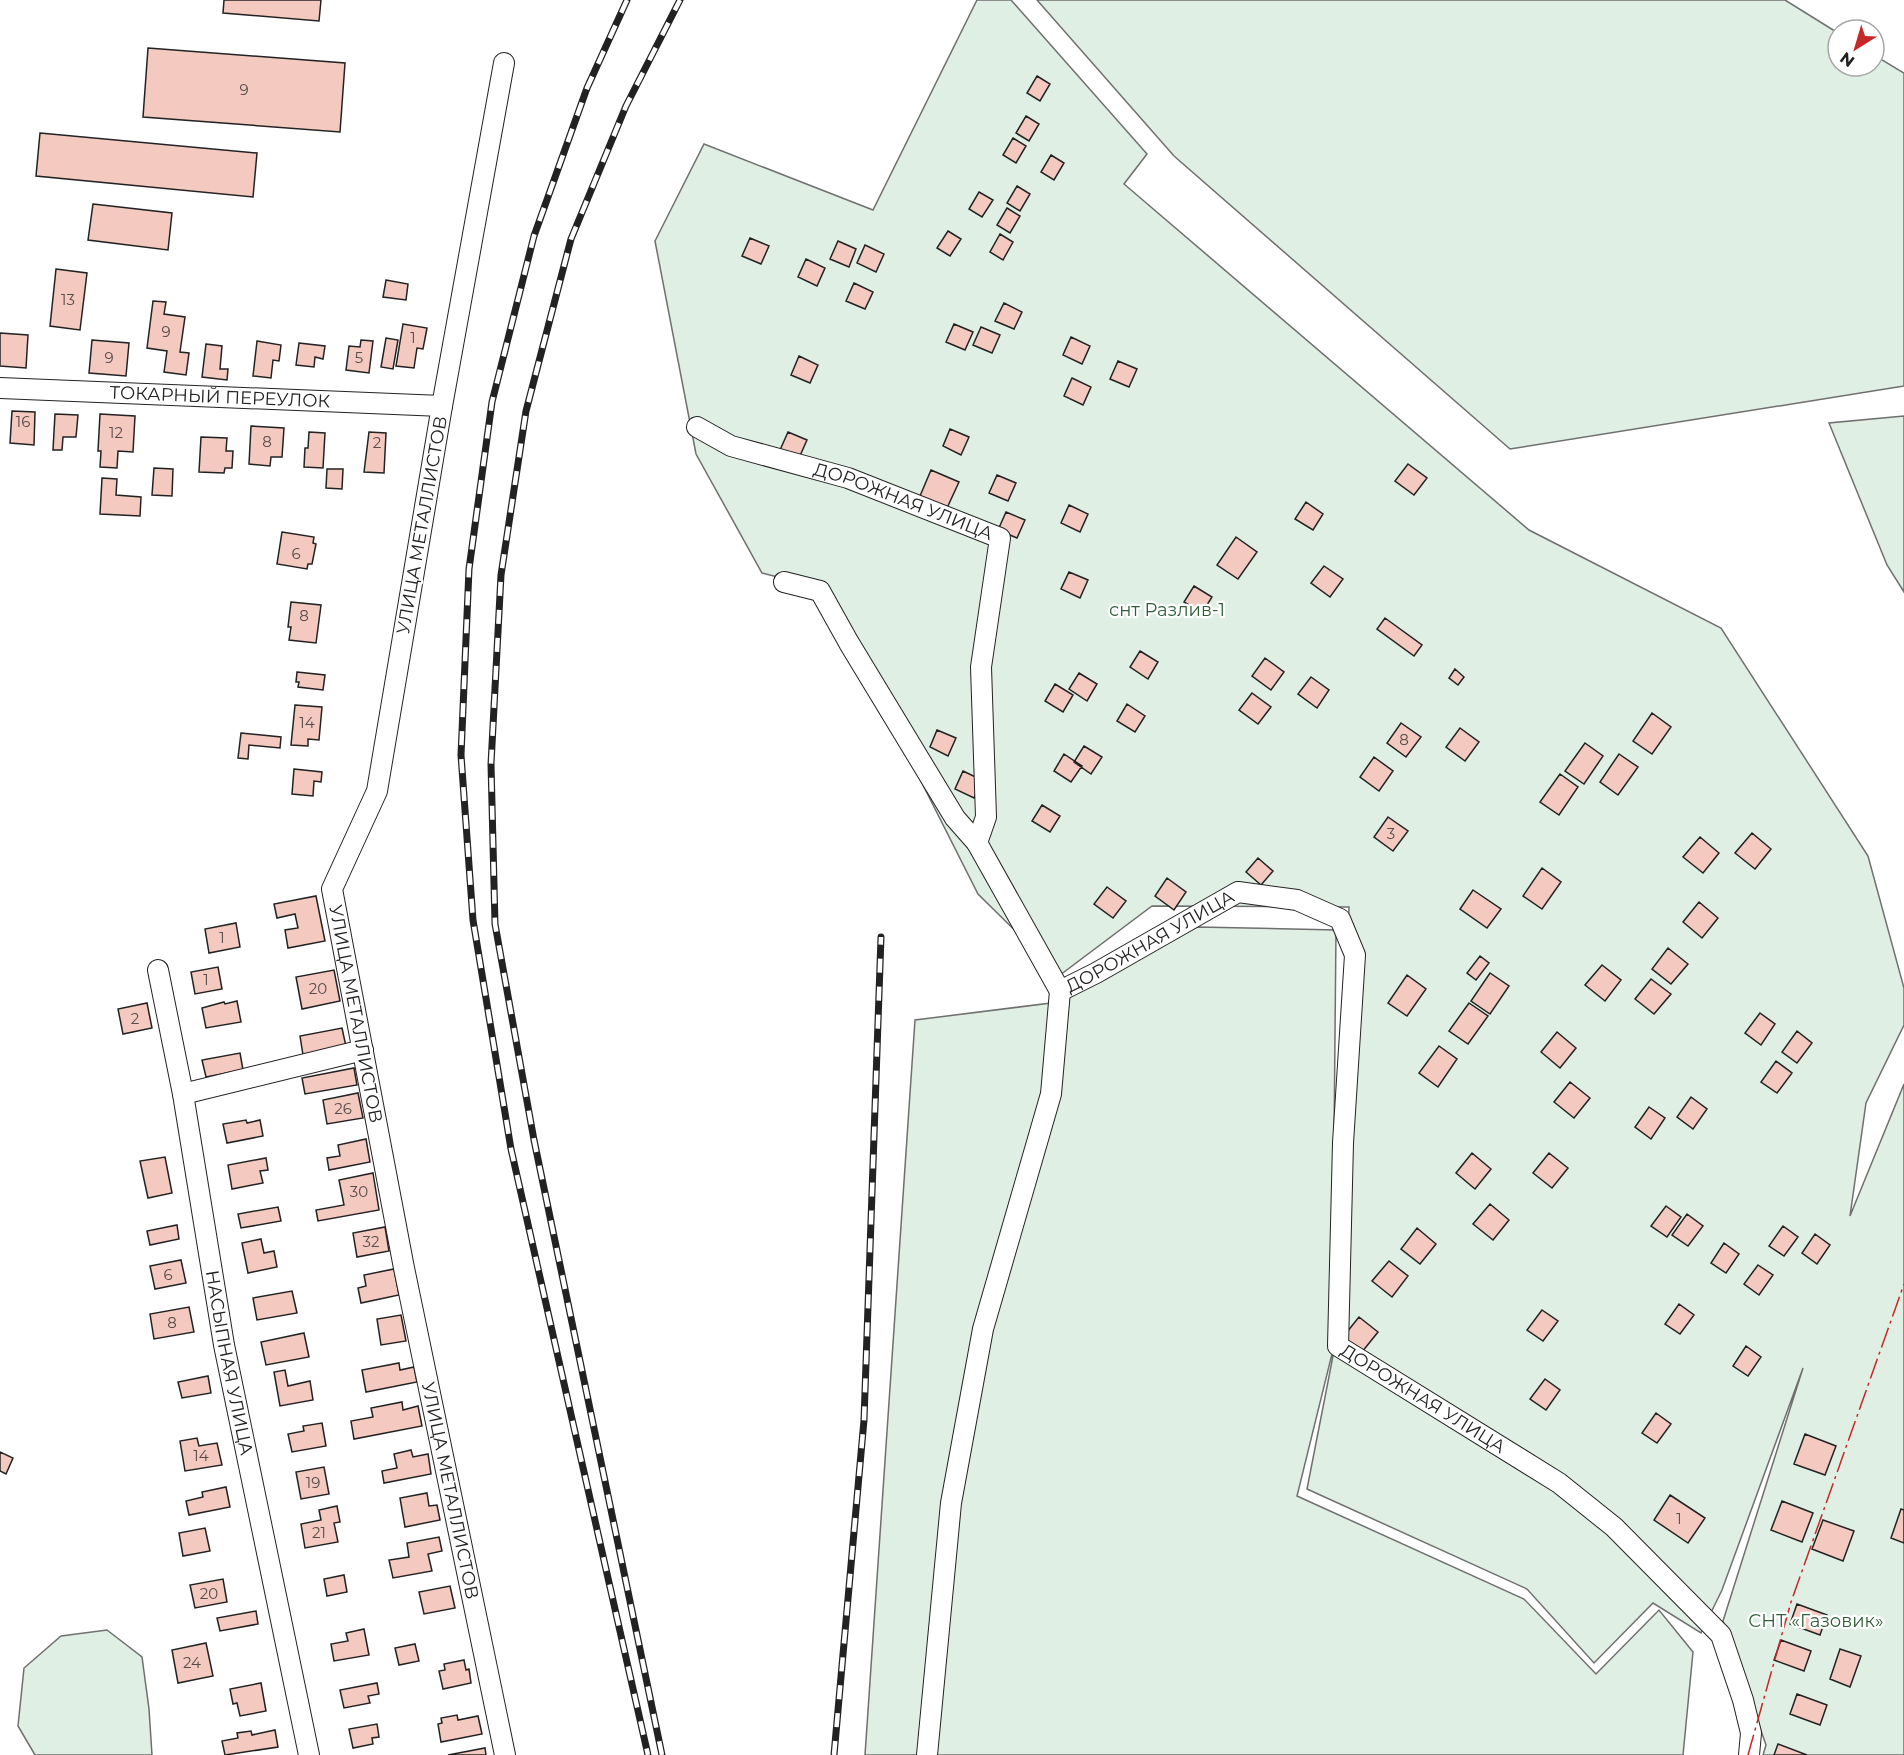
<svg xmlns="http://www.w3.org/2000/svg" width="1904" height="1755" viewBox="0 0 1904 1755" font-family="Montserrat,sans-serif">
<style>
.green{fill:#e0efe3;stroke:#6f6f6f;stroke-width:1.5}
.building{fill:#f3c9c0;stroke:#222;stroke-width:1.5}
.lines{fill:none;stroke-linecap:round;stroke-linejoin:round}
.minor-casing{stroke:#222;stroke-width:22}
.minor{stroke:#fff;stroke-width:20}
.rail-casing{stroke:#222;stroke-width:7}
.rail{stroke:#fff;stroke-width:4.5;stroke-dasharray:14;stroke-linecap:butt}
.power{stroke:#c62828;stroke-width:1.5;stroke-dasharray:21 4.5 3 4.5;stroke-linecap:butt}
.labels{text-anchor:middle;stroke-width:4.5;stroke-linejoin:round;paint-order:stroke}
.number-label{font-size:15px;fill:#564c4a}
.street-label{font-size:18px;fill:#222;stroke:#fff}
.park-label{font-size:18px;fill:#2f5e38;stroke:#fff}
</style>
<rect width="100%" height="100%" fill="#fff"/>
<path class="green" d="M977 0H1011L1147 154 1124 184 1529 530 1721 628 1868 856 1904 988V1025L1866 1103 1850 1216 1904 1084V1755H1763L1766 1745 1723 1621 1803 1368 1722 1590 1701 1633 1653 1603 1594 1663 1527 1589 1307 1489 1334 1351 1349 907 1152 906 1060 975 978 894 824 589 762 573 696 454 655 241 704 144 873 210Z
M1037 0H1785L1838 33V66H1874V55L1904 73V386L1510 449 1174 156Z
M1904 416V592L1887 565 1829 423Z
M1197 927 1336 930 1332 1354 1297 1496 1524 1599 1596 1674 1659 1610 1693 1652 1683 1755H865L915 1020 1051 1003Z
M107 1630 142 1657 149 1709 152 1755H35L18 1726 24 1668 61 1636Z"/>
<path class="building" d="M224 0H321L319 21 223 13Z
M148 48 345 63 340 132 143 117Z
M1037 76 1050 84 1040 101 1027 93Z
M1026 116 1039 124 1029 141 1016 133Z
M40 133 257 153 253 197 36 176Z
M1013 138 1026 146 1016 163 1003 155Z
M1051 155 1064 163 1054 180 1041 172Z
M1017 186 1030 194 1020 211 1007 203Z
M979 192 993 200 982 217 969 209Z
M93 204 172 213 168 250 88 240Z
M1007 208 1020 216 1010 233 997 225Z
M948 231 961 239 950 256 937 248Z
M1000 234 1013 242 1003 260 990 252Z
M750 238 769 246 761 264 742 256Z
M838 241 856 249 849 267 830 259Z
M865 245 884 254 876 272 857 263Z
M806 259 825 268 817 286 798 277Z
M56 269 87 273 80 330 50 326Z
M386 280 408 284 406 300 383 297Z
M854 283 873 292 865 309 846 301Z
M153 301 166 302 164 314 185 317 180 352 189 353 186 375 164 372 167 351 147 348Z
M1004 303 1022 312 1014 329 995 321Z
M403 324 427 328 423 349 417 348 414 368 396 366Z
M954 324 973 332 965 350 946 342Z
M981 327 1000 335 992 353 973 345Z
M0 333 28 335 26 368 0 366Z
M1071 337 1090 346 1082 364 1063 355Z
M386 338 398 340 393 369 381 367Z
M92 340 129 343 126 376 89 373Z
M361 340 373 341 369 373 346 370 349 346 360 347Z
M257 341 281 345 279 361 273 360 271 378 253 376Z
M299 343 325 346 323 359 315 357 314 367 296 365Z
M206 344 222 346 220 369H228L227 380 202 377Z
M799 356 818 365 810 383 791 375Z
M1118 361 1137 369 1129 387 1110 379Z
M1072 378 1091 387 1083 405 1064 396Z
M12 411 35 412 34 445 10 443Z
M55 414 78 415 76 437H63L62 450H53Z
M100 414 135 416 133 452 118 451 117 468 100 467 101 451H98Z
M251 426 284 428 282 457H271L270 466 249 464Z
M950 429 969 437 961 455 943 446Z
M309 432 325 433 323 468 304 467 305 448H308Z
M369 432 386 433 384 473 364 472Z
M788 432 807 440 799 458 780 450Z
M201 437 227 438 226 451H233L232 468H225L224 473 199 472Z
M1408 464 1427 478 1414 495 1395 481Z
M154 468 173 469 172 496 152 495Z
M327 469H343L342 489 326 488Z
M931 470 959 482 947 508 920 496Z
M997 475 1016 483 1008 501 989 493Z
M102 478 117 479 116 495 141 497 140 516 100 514Z
M1306 502 1323 514 1313 530 1295 519Z
M1069 505 1088 514 1080 532 1061 523Z
M1006 512 1025 520 1017 538 998 530Z
M282 532 314 537 313 543 316 544 312 564H308L307 569 277 564Z
M1236 537 1257 552 1238 579 1217 565Z
M1324 566 1343 579 1330 597 1311 583Z
M1069 572 1088 580 1080 598 1061 589Z
M1194 586 1212 597 1202 613 1184 602Z
M291 602 321 605 316 643 289 640 291 627H288Z
M1385 618 1422 645 1414 656 1377 629Z
M1140 651 1158 662 1148 679 1130 667Z
M1265 658 1284 672 1271 690 1252 676Z
M1455 669 1464 677 1458 685 1449 678Z
M297 672 325 675 323 690 298 687 299 682H296Z
M1079 673 1097 684 1087 701 1069 689Z
M1311 677 1329 690 1317 708 1298 694Z
M1055 684 1073 695 1063 712 1045 701Z
M1252 693 1271 707 1258 724 1239 710Z
M1127 704 1145 716 1135 732 1117 721Z
M295 705 322 707 319 740 308 739V746L291 745Z
M1652 713 1671 727 1652 754 1633 741Z
M1401 723 1421 737 1406 757 1387 743Z
M1460 728 1479 742 1465 761 1446 747Z
M937 730 956 738 948 756 930 747Z
M241 733 281 737 280 748 249 745 248 759 238 758Z
M1585 743 1603 756 1584 784 1565 771Z
M1084 746 1102 757 1091 774 1074 762Z
M1064 754 1082 766 1071 782 1054 771Z
M1619 754 1638 767 1618 795 1600 782Z
M1374 757 1393 771 1379 791 1360 777Z
M294 769 322 772 321 782 314 781 313 796 292 794Z
M963 771 982 780 974 798 955 789Z
M1560 774 1578 787 1559 815 1540 802Z
M1042 805 1060 816 1050 832 1032 821Z
M1388 817 1408 831 1393 851 1374 837Z
M1752 833 1771 849 1755 869 1735 853Z
M1700 837 1719 853 1703 873 1683 857Z
M1258 858 1273 871 1261 885 1246 872Z
M1542 868 1561 882 1542 909 1523 896Z
M1167 878 1186 892 1174 910 1155 896Z
M1107 887 1126 901 1113 918 1094 904Z
M1473 890 1501 909 1487 928 1460 909Z
M316 896 325 941 288 948 285 930 298 928 295 914 277 918 274 904Z
M1699 902 1718 918 1702 938 1683 922Z
M236 923 240 947 209 953 205 929Z
M1668 948 1688 964 1671 984 1652 969Z
M1480 956 1489 963 1476 980 1467 973Z
M1602 965 1621 980 1605 1001 1585 985Z
M218 967 222 989 195 994 191 972Z
M334 970 340 1001 302 1009 296 977Z
M1490 973 1509 986 1490 1014 1471 1001Z
M1407 975 1426 989 1407 1016 1388 1003Z
M1651 979 1671 994 1654 1014 1635 999Z
M237 1001 241 1022 206 1028 202 1008 224 1002 225 1004Z
M147 1003 152 1028 123 1034 118 1009Z
M1469 1003 1488 1016 1468 1044 1449 1031Z
M1760 1013 1775 1024 1761 1045 1745 1033Z
M342 1028 347 1051 303 1055 300 1036Z
M1797 1031 1812 1043 1797 1063 1782 1052Z
M1557 1032 1576 1048 1560 1068 1541 1052Z
M1439 1046 1457 1059 1438 1087 1419 1073Z
M240 1053 243 1070 206 1077 202 1060Z
M1776 1061 1792 1073 1777 1093 1761 1082Z
M354 1068 357 1085 305 1094 302 1078Z
M1570 1082 1590 1098 1574 1118 1554 1102Z
M358 1093 363 1118 327 1124 323 1100Z
M1691 1097 1707 1109 1693 1129 1677 1117Z
M1649 1107 1665 1118 1651 1139 1635 1127Z
M246 1120 247 1123 260 1120 263 1136 227 1143 223 1124Z
M366 1139 370 1162 329 1170 327 1158 340 1156 338 1145Z
M1472 1153 1491 1169 1475 1189 1456 1173Z
M1549 1153 1568 1168 1552 1188 1533 1173Z
M165 1157 172 1193 148 1198 140 1161Z
M266 1158 268 1170 260 1171 263 1183 232 1189 228 1165Z
M373 1173 379 1210 318 1221 316 1210 344 1205 339 1180Z
M1490 1204 1509 1220 1493 1240 1473 1224Z
M1666 1206 1681 1217 1667 1237 1651 1226Z
M278 1207 281 1221 241 1228 238 1214Z
M1687 1214 1703 1226 1688 1246 1672 1235Z
M177 1225 179 1239 150 1245 147 1231Z
M1783 1226 1798 1237 1784 1256 1769 1246Z
M385 1227 389 1251 357 1257 353 1233Z
M1417 1228 1436 1244 1420 1264 1401 1249Z
M1815 1234 1830 1245 1817 1264 1802 1253Z
M261 1239 264 1253 274 1251 277 1267 248 1273 242 1243Z
M1724 1243 1739 1254 1726 1273 1711 1263Z
M181 1260 186 1283 155 1289 150 1266Z
M1389 1261 1408 1276 1392 1297 1372 1281Z
M1758 1265 1773 1275 1759 1295 1744 1284Z
M394 1269 399 1295 361 1303 358 1288 366 1286 364 1275Z
M292 1291 297 1313 257 1320 253 1298Z
M1679 1304 1694 1315 1680 1334 1665 1324Z
M189 1307 194 1332 154 1339 150 1314Z
M1542 1310 1558 1321 1543 1341 1527 1330Z
M401 1315 406 1341 381 1345 377 1319Z
M1359 1317 1378 1332 1362 1352 1343 1337Z
M304 1333 309 1357 266 1365 261 1342Z
M1746 1346 1761 1357 1748 1376 1733 1366Z
M399 1363 400 1370 414 1367 417 1382 366 1392 362 1370Z
M285 1370 288 1386 310 1381 313 1400 280 1406 274 1372Z
M208 1376 211 1393 182 1398 178 1382Z
M1545 1379 1560 1390 1546 1410 1530 1399Z
M402 1402 403 1410 418 1406 422 1426 354 1439 351 1421 373 1417 371 1408Z
M1656 1413 1671 1424 1657 1443 1642 1433Z
M322 1423 326 1446 292 1452 288 1434 304 1431 303 1426Z
M1805 1434 1836 1446 1825 1475 1794 1464Z
M197 1438 199 1446 217 1443 222 1465 185 1471 180 1441Z
M411 1450 413 1457 428 1454 431 1474 384 1483 382 1471 397 1468 394 1454Z
M0 1452 13 1458 6 1474 0 1471Z
M324 1467 329 1494 301 1499 296 1472Z
M226 1487 230 1507 189 1515 186 1501 203 1497 202 1492Z
M427 1493 429 1506 437 1505 440 1520 405 1527 400 1498Z
M1670 1495 1705 1518 1688 1543 1654 1520Z
M1782 1501 1813 1513 1802 1542 1771 1530Z
M337 1506 340 1522 334 1523 338 1542 305 1548 301 1524 321 1520 319 1510Z
M1901 1509 1904 1510V1543L1891 1538Z
M1823 1520 1854 1531 1843 1561 1812 1549Z
M205 1528 210 1551 183 1556 179 1533Z
M439 1537 442 1551 428 1554 432 1571 393 1578 389 1560 409 1557 407 1543Z
M344 1575 347 1592 327 1596 324 1579Z
M223 1579 227 1602 195 1608 190 1585Z
M450 1586 455 1608 424 1614 419 1592Z
M1797 1604 1827 1615 1820 1635 1790 1624Z
M256 1611 258 1624 220 1631 217 1618Z
M364 1629 369 1655 334 1661 331 1644 348 1641 346 1633Z
M1781 1640 1811 1651 1804 1671 1774 1660Z
M206 1643 213 1676 178 1683 172 1650Z
M415 1644 419 1661 399 1665 395 1648Z
M1840 1649 1861 1656 1850 1687 1830 1679Z
M464 1660 466 1670 469 1669 471 1683 443 1689 439 1671 445 1670 444 1664Z
M261 1683 266 1711 240 1716 237 1703 233 1704 230 1689Z
M377 1683 379 1694 368 1696 370 1703 344 1708 340 1690Z
M1797 1694 1827 1705 1820 1725 1790 1714Z
M457 1715 458 1720 478 1716 482 1734 441 1742 438 1724 442 1723 441 1718Z
M377 1724 379 1737 372 1738 373 1744 353 1748 349 1729Z
M275 1730 278 1747 225 1755 222 1741 238 1738 237 1733 251 1731 252 1735Z
M1778 1744 1807 1755H1774Z
M485 1748 486 1755H448Z"/>
<g class="lines">
<defs>
<g id="minor">
<path id="s1" d="M504 63 442 406 377 791 332 889 404 1268 505 1755"/>
<path id="s2" d="M0 388 442 406"/>
<path id="s3" d="M697 427 731 446 848 478 1000 538 981 667 986 817 977 843 1060 991 1096 973 1238 892 1297 900 1340 919 1355 955 1343 1143 1338 1346 1559 1483 1614 1527 1721 1635 1743 1700 1751 1733 1749 1755"/>
<path d="M784 582 820 591 849 643 955 818 977 843"/>
<path id="s4" d="M158 970 183 1094 224 1345 309 1755"/>
<path d="M183 1094 363 1050"/>
<path d="M927 1755 951 1503 983 1329 1051 1094 1060 991"/>
</g>
</defs>
<use href="#minor" class="minor-casing"/>
<use href="#minor" class="minor"/>
<defs>
<path id="rail" d="M627 0 587 88 534 236 492 402 469 569 461 755 473 920 511 1149 648 1755
M662 1755 534 1140 495 924 491 764 501 575 526 411 571 239 626 106 680 0
M834 1755 864 1420 881 937"/>
</defs>
<use href="#rail" class="rail-casing"/>
<use href="#rail" class="rail"/>
<path class="power" d="M1748 1755 1791 1602 1904 1284"/>
</g>
<g class="labels">
<g class="number-label">
<text x="244" y="95">9</text>
<text x="68" y="305">13</text>
<text x="166" y="337">9</text>
<text x="413" y="343">1</text>
<text x="109" y="363">9</text>
<text x="359" y="363">5</text>
<text x="23" y="427">16</text>
<text x="116" y="438">12</text>
<text x="267" y="447">8</text>
<text x="377" y="448">2</text>
<text x="296" y="559">6</text>
<text x="304" y="621">8</text>
<text x="307" y="728">14</text>
<text x="1404" y="745">8</text>
<text x="1391" y="839">3</text>
<text x="222" y="943">1</text>
<text x="206" y="985">1</text>
<text x="318" y="994">20</text>
<text x="135" y="1024">2</text>
<text x="343" y="1114">26</text>
<text x="359" y="1197">30</text>
<text x="371" y="1247">32</text>
<text x="168" y="1280">6</text>
<text x="172" y="1328">8</text>
<text x="201" y="1461">14</text>
<text x="313" y="1488">19</text>
<text x="1679" y="1524">1</text>
<text x="319" y="1538">21</text>
<text x="209" y="1599">20</text>
<text x="192" y="1668">24</text>
</g>
<g class="street-label">
<text dy="6" stroke="none"><textPath href="#s2" startOffset="220">ТОКАРНЫЙ ПЕРЕУЛОК</textPath></text>
<text dy="6" stroke="none"><textPath href="#s3" startOffset="220">ДОРОЖНАЯ УЛИЦА</textPath></text>
<text transform="translate(422 525) rotate(-80)" y="6">УЛИЦА МЕТАЛЛИСТОВ</text>
<text dy="6" stroke="none"><textPath href="#s3" startOffset="904">ДОРОЖНАЯ УЛИЦА</textPath></text>
<text dy="6" stroke="none"><textPath href="#s1" startOffset="974">УЛИЦА МЕТАЛЛИСТОВ</textPath></text>
<text dy="6" stroke="none"><textPath href="#s4" startOffset="399">НАСЫПНАЯ УЛИЦА</textPath></text>
<text dy="6" stroke="none"><textPath href="#s3" startOffset="1642">ДОРОЖНАЯ УЛИЦА</textPath></text>
<text dy="6" stroke="none"><textPath href="#s1" startOffset="1460">УЛИЦА МЕТАЛЛИСТОВ</textPath></text>
</g>
<g class="park-label">
<text x="1167" y="616">снт Разлив-1</text>
<text x="1816" y="1627">СНТ «Газовик»</text>
</g>
</g>
<g transform="translate(1856 48) rotate(217)"><circle r="28" fill="#ffffff" stroke="#a7a7a7" stroke-width="1.5"/>
<path d="M0-4.5L10 22L0 15L-10 22Z" fill="#c62828"/>
<text y="-9" font-size="16" font-weight="bold" text-anchor="middle" fill="#222222">N</text>
</g>
</svg>
